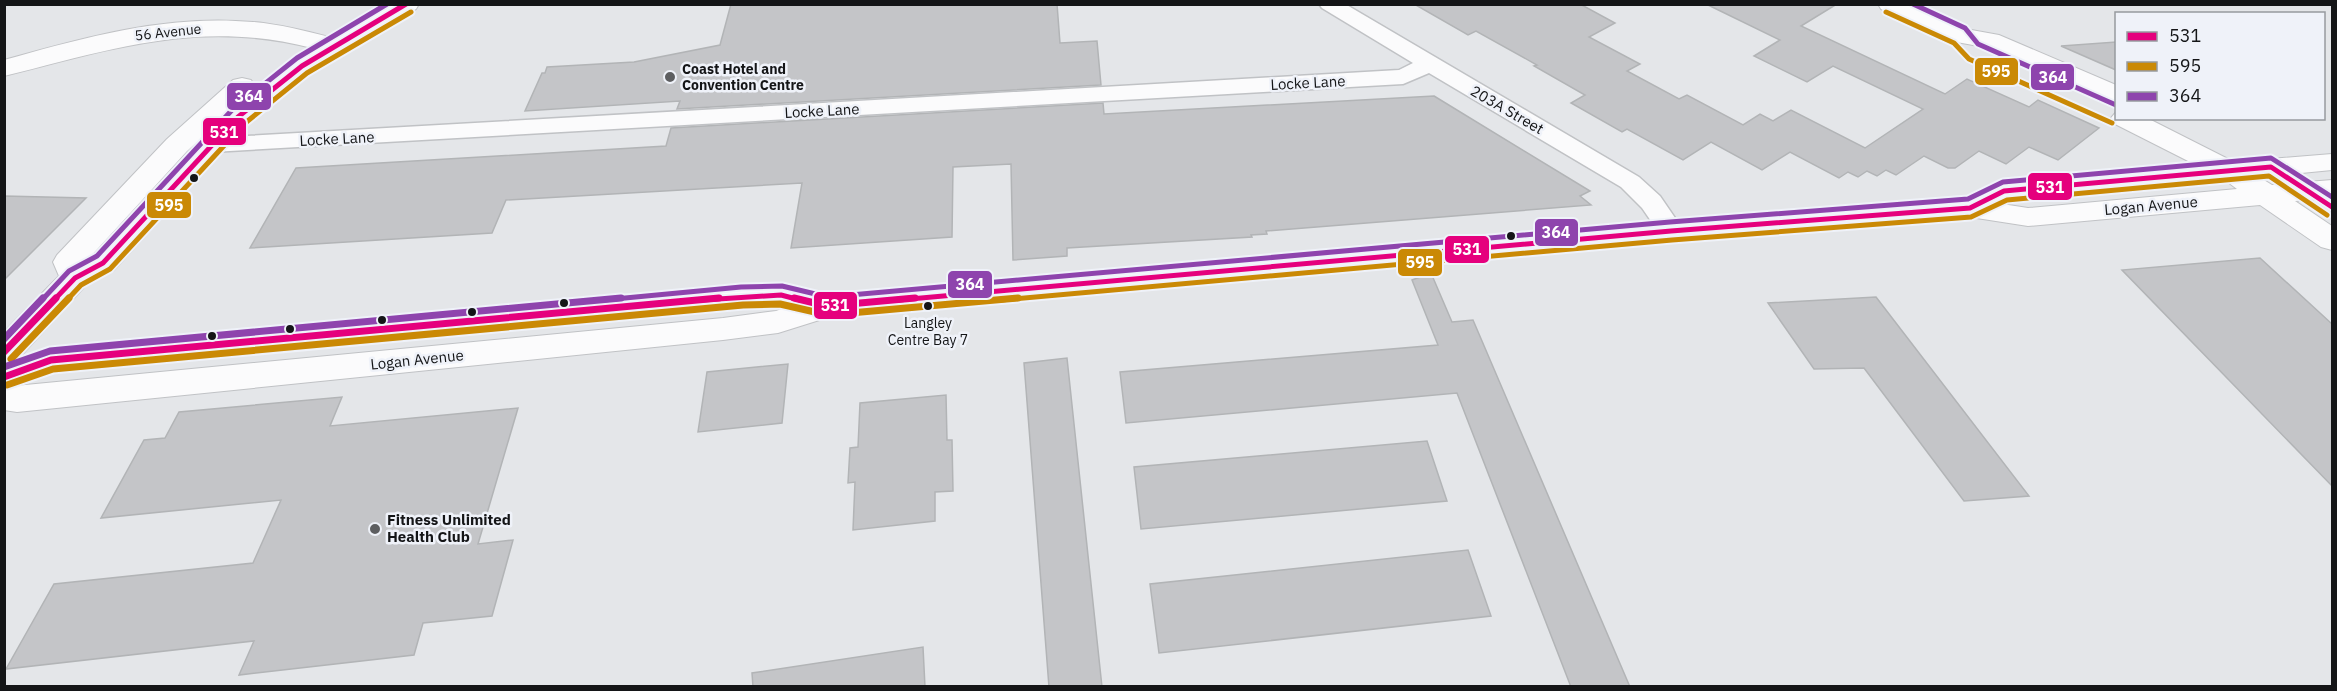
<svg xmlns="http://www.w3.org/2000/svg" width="2337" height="691" viewBox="0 0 2337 691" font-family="'IBM Plex Sans',sans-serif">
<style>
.building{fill:#c4c5c8;stroke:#b2b4b6;stroke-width:1.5}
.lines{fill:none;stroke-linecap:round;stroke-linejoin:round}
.street-casing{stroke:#c0c2c5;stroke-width:3}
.secondary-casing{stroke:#c0c2c5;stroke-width:2}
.street{fill:#fbfbfc;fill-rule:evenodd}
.secondary{fill:#fbfbfc;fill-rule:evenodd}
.bus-1-far1-casing{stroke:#eff2f9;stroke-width:9}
.bus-1-casing{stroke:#eff2f9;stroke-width:11}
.bus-2-far1-casing{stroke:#eff2f9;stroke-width:9}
.bus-2-casing{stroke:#eff2f9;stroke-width:11}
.bus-3-far1-casing{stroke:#eff2f9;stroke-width:9}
.bus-3-casing{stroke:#eff2f9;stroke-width:11}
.bus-1-far1{stroke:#e5007d;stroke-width:5}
.bus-1{stroke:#e5007d;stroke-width:7}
.bus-2-far1{stroke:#ca8905;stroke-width:5}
.bus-2{stroke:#ca8905;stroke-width:7}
.bus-3-far1{stroke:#8e44ad;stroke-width:5}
.bus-3{stroke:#8e44ad;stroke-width:7}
.poi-dot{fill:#5d5e60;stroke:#eff2f9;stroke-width:2}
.bus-dot{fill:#141517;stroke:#eff2f9;stroke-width:2}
.labels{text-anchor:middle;stroke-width:5;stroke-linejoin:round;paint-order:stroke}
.far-street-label{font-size:14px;fill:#141517;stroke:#eff2f9}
.far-poi-label{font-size:14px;font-weight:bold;fill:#141517;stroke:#eff2f9;text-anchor:start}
.bus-label{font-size:14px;fill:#141517;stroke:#eff2f9}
.street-label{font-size:15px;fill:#141517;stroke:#eff2f9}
.poi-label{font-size:15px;font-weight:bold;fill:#141517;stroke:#eff2f9;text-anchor:start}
.line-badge{stroke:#eff2f9;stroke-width:2}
.badge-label{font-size:16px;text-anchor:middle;font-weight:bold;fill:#fff}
</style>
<rect width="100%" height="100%" fill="#e4e6e9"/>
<path class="building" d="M731 4H1057L1060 43 1097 41 1101 85 677 109 680 101 525 111 542 73H545L547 67 634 62 720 45Z
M1414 4H1580L1615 23 1589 37 1640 64 1627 71 1679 99 1687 95 1743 125 1760 114 1773 121 1791 110 1865 148 1923 109 1833 66 1807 82 1754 56 1780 40 1706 4H1837L1801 26 1945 94 1967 79 2029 107 2038 100 2099 128 2058 160 2029 147 2006 164 1979 151 1955 168H1948L1924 156 1896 175 1886 170 1877 176 1867 171 1858 177 1848 172 1839 178 1790 152 1762 170 1711 142 1683 160 1627 129 1622 132 1571 103 1585 95 1534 66 1537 65 1476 31 1468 35Z
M2116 42V70L2061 46Z
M1434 96 1590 191 1580 196 1591 205 1266 231 1267 234 1251 235 1252 237 1067 248V256L1013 260 1011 164 953 167 952 237 791 248 802 183 506 200 492 233 250 248 296 168 666 146 671 128 1103 103 1104 114Z
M4 196 86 198 4 280Z
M2260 258 2332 324V486L2122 270Z
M1431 273 1452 322 1473 320 1630 687H1571L1457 393 1126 423 1120 372 1438 345 1412 280Z
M1876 297 2029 496 1964 501 1864 368 1814 369 1768 303Z
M1067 358 1102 687H1049L1024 363Z
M788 364 782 423 698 432 707 372Z
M946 395 947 440H952L953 491 935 492V521L853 530 855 482 848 483 850 448 858 447 860 403Z
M342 397 330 426 518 408 478 544 513 540 492 616 423 623 414 655 239 675 254 641 6 669 54 584 253 563 281 500 101 518 144 440 165 438 179 412Z
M1427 441 1447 501 1141 529 1134 467Z
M1468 550 1491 616 1159 653 1150 584Z
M923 647 925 687H753L752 673Z"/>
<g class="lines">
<defs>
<path id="street" d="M1319 4H1345L1639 177 1660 196 1684 231 1680 237 1671 239 1662 237 1642 208 1621 187 1429 73 1403 84 212 152 203 150 200 145 203 140 212 138 1399 70 1413 63 1322 8Z"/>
<path id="secondary" d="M388 4H419L416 9 358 41 311 71 248 123 114 270 86 285 18 359 51 348 742 285 781 284 827 295 1671 221 1964 199 2004 182 2196 165 2115 124 2111 118 2116 112V118H2147L2234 162 2332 154V170L2259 177 2272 185 2332 180V198L2295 201 2332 226V250L2321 247 2260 205 2028 226 1970 217 1671 241 829 317 778 333 723 340 17 412 4 410V332L59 276 53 262 57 255 167 139 233 80 242 78 251 80 255 86 240 102 312 48C199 19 113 49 4 76V60C85 37 168 14 253 22 279 24 305 31 330 37ZM218 123 92 256 90 257 187 151ZM2225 180 2237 189 2028 208 2002 204 2010 200ZM781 306 787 307 776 311 723 318 15 386 54 372 742 307Z
M1878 4H1911L1966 29 1999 35 2116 85V102L1984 47 1951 41 1881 9Z"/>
</defs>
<use href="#street" class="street-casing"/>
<use href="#secondary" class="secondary-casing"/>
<use href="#street" class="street"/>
<use href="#secondary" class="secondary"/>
<defs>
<path id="bus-1-far1" d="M54 300 75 278 103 263 238 117 302 66 406 4
M703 300 781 295 800 300
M899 300 1671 231 1970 208 2004 191 2271 167 2332 207"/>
<path id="bus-1" d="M794 298 827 306 915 298
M4 352 56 298
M4 377 51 360 719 298"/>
<path id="bus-2-far1" d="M1886 12 1954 43 1969 59 2112 123
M67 300 81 285 110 269 244 124 307 73 411 12
M1001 300 1672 240 1971 217 2007 200 2269 176 2327 215"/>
<path id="bus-2" d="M11 359 69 298
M7 385 53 369 743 305 780 304 828 315 1018 298"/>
<path id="bus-3-far1" d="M1913 4 1965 28 1978 44 2116 105
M42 300 69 271 97 256 232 110 297 58 387 4
M604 300 741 287 782 286 828 297 1670 222 1968 199 2003 182 2271 158 2332 197"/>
<path id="bus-3" d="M4 339 43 298
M4 367 50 351 621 298"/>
</defs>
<use href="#bus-1-far1" class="bus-1-far1-casing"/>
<use href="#bus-1" class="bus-1-casing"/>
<use href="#bus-2-far1" class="bus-2-far1-casing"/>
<use href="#bus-2" class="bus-2-casing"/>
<use href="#bus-3-far1" class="bus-3-far1-casing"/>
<use href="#bus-3" class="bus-3-casing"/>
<use href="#bus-1-far1" class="bus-1-far1"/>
<use href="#bus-1" class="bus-1"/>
<use href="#bus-2-far1" class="bus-2-far1"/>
<use href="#bus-2" class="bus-2"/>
<use href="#bus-3-far1" class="bus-3-far1"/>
<use href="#bus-3" class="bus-3"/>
</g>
<g class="poi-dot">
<circle cx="670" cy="77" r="6"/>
<circle cx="375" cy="529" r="6"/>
</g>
<g class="bus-dot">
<circle cx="194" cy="178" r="5"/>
<circle cx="1511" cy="236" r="5"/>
<circle cx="564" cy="303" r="5"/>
<circle cx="928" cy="306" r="5"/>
<circle cx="472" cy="312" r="5"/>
<circle cx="382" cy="320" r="5"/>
<circle cx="290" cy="329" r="5"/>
<circle cx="212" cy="336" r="5"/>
</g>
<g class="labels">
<g class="far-street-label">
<text transform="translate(168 32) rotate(-6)" y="5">56 Avenue</text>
</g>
<g class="far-poi-label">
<text x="682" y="74">Coast Hotel and<tspan x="682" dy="16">Convention Centre</tspan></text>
</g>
<g class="bus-label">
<text x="928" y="328">Langley<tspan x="928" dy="17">Centre Bay 7</tspan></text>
</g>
<g class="street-label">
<text transform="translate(1308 83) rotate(-3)" y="5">Locke Lane</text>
<text transform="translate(1507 110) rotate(30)" y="5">203A Street</text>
<text transform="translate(822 111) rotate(-3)" y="5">Locke Lane</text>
<text transform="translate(337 139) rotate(-3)" y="5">Locke Lane</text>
<text transform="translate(2151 206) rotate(-5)" y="5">Logan Avenue</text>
<text transform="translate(417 360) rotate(-6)" y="5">Logan Avenue</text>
</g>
<g class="poi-label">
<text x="387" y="525">Fitness Unlimited<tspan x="387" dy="17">Health Club</tspan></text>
</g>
</g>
<g class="line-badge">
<rect x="1974" y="57" width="45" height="29" rx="6" fill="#ca8905"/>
<rect x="2030" y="63" width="45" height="28" rx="6" fill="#8e44ad"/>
<rect x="226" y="82" width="46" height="29" rx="6" fill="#8e44ad"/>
<rect x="202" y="117" width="45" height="29" rx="6" fill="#e5007d"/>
<rect x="2027" y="172" width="46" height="29" rx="6" fill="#e5007d"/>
<rect x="146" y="191" width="46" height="28" rx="6" fill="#ca8905"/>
<rect x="1534" y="218" width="45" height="29" rx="6" fill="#8e44ad"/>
<rect x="1444" y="235" width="46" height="29" rx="6" fill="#e5007d"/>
<rect x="1397" y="248" width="46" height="29" rx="6" fill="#ca8905"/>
<rect x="947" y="270" width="46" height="29" rx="6" fill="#8e44ad"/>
<rect x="813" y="291" width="45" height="29" rx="6" fill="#e5007d"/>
</g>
<g class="badge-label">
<text x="1996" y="77">595</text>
<text x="2053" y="83">364</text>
<text x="249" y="102">364</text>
<text x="224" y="138">531</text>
<text x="2050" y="193">531</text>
<text x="169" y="211">595</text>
<text x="1556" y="238">364</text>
<text x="1467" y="255">531</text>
<text x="1420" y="268">595</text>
<text x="970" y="290">364</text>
<text x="835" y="311">531</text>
</g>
<rect width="2337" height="691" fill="none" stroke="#141517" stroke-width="12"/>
<rect x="2115" y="12" width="210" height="108" fill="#eff2f9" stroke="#979a9f" stroke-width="1.5"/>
<rect x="2127" y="32" width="30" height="9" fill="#e5007d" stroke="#979a9f" stroke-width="1.5"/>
<text x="2169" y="42" font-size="18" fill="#141517">531</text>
<rect x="2127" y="62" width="30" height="9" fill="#ca8905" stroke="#979a9f" stroke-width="1.5"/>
<text x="2169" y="72" font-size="18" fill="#141517">595</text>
<rect x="2127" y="92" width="30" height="9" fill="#8e44ad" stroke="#979a9f" stroke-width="1.5"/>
<text x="2169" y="102" font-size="18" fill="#141517">364</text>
</svg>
